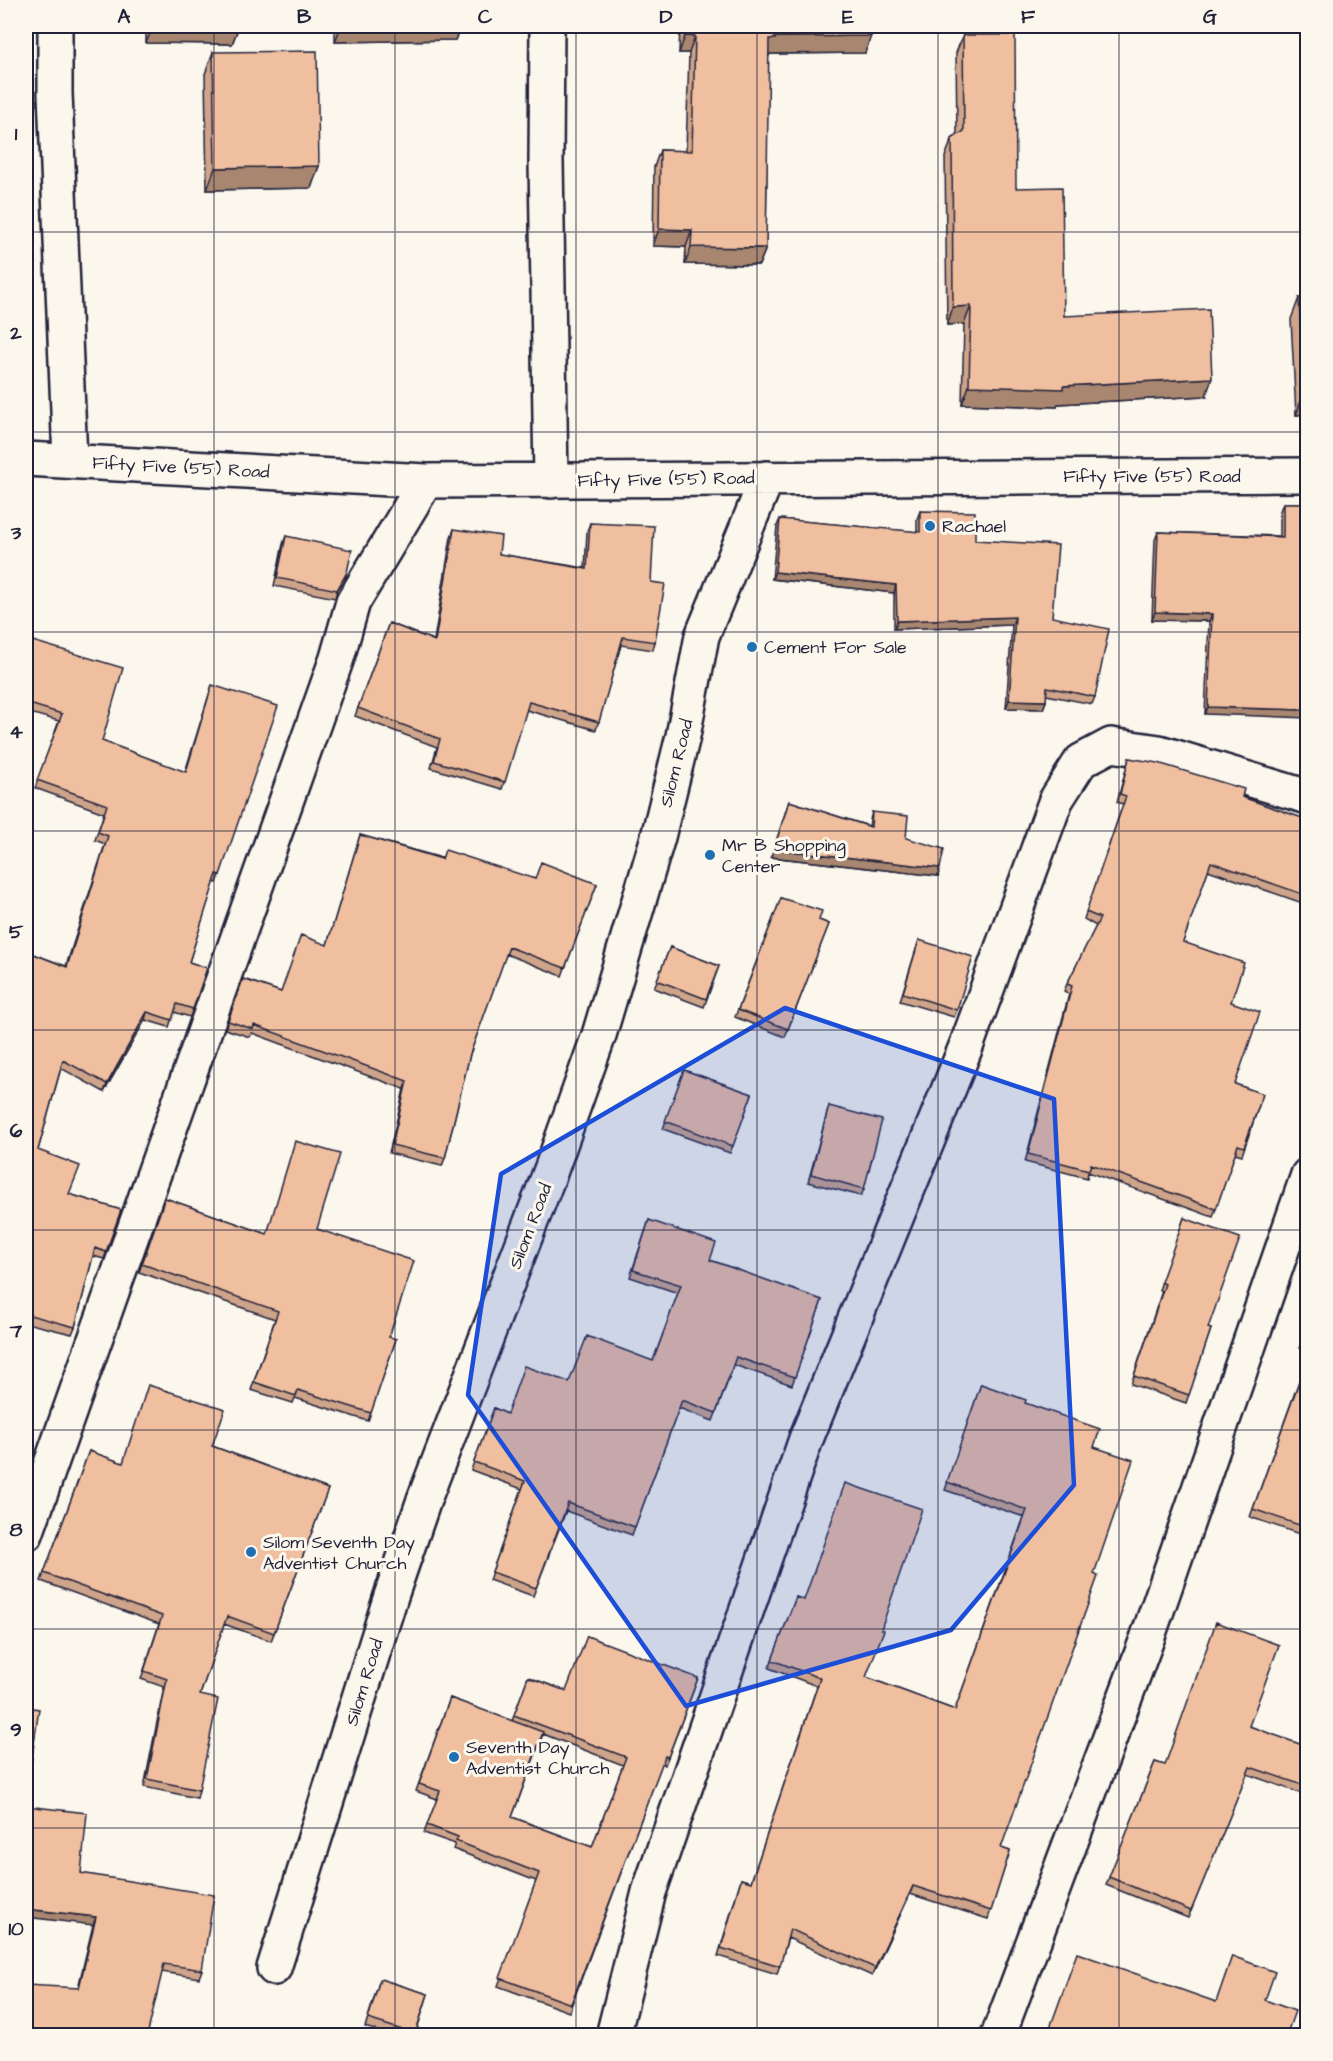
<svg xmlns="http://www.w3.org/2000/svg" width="1333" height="2061" viewBox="0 0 1333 2061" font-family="'Architects Daughter',sans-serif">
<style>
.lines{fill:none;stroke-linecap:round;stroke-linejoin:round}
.street-casing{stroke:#22223b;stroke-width:38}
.street{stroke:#fbf7ec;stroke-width:33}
.wall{fill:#cea48a;stroke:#22223b;stroke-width:1.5;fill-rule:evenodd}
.shaded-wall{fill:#a88670;stroke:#22223b;stroke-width:1.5}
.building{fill:#f0bfa0;stroke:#22223b;stroke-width:1.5}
.marked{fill:#1d4ed8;fill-opacity:0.2;stroke:#1d4ed8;stroke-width:4.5;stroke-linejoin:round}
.grid{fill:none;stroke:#22223b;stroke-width:1.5;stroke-opacity:0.55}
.poi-dot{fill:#1f6fb2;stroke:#fbf7ec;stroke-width:2}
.labels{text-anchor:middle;stroke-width:6;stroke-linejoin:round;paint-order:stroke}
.street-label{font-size:18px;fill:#22223b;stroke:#fbf7ec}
.poi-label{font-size:18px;fill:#22223b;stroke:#fbf7ec;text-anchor:start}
.neatline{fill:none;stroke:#22223b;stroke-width:2}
.grid-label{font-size:20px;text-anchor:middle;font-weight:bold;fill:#22223b}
</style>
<rect width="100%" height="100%" fill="#fbf7ec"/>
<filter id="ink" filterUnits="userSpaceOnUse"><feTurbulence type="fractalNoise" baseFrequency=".0167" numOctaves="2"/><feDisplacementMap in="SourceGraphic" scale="12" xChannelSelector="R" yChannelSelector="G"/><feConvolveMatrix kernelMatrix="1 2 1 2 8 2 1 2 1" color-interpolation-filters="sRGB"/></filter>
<g filter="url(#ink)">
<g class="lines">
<defs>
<path id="street" d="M55 26V93L70 460
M547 26 546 160 551 481
M26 459 426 481 1308 475
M26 1534 315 720 337 658 353 602 426 481
M274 1968 391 1596 425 1497 551 1170 599 1035 658 837 683 736 702 636 767 478
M613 2036 649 1892 806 1439 967 1044 1056 800 1081 761 1111 745 1159 752 1308 797
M998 2036 1147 1639 1308 1175"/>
</defs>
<use href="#street" class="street-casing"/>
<use href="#street" class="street"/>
</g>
<path class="wall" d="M146 26H239L232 44 146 43Z
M335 26H461L455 40 335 42Z
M680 26H871L865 53 770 54 768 56 766 248 759 265 685 264 686 247 653 246 654 167 660 150 686 151 689 53H679Z
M963 35 1016 188 1064 316 1206 396 1058 404 1057 407 962 404 964 324 947 325 945 157 952 139 957 135 956 53Z
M213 52 319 166 311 188 207 190 205 74Z
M1308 297V414L1296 415 1291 319 1299 298Z
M1283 503H1308L1205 714 1209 621 1152 620 1155 540 1158 532 1280 536V511Z
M920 511 975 540 1052 617 1095 697 1092 704 1046 695V701L1043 709 1006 708 1012 625 894 629V593L772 579 777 526 780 519 917 532V519Z
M590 523 651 582 655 642 653 650 621 645 596 730 526 710 502 789 431 768 437 747 355 716 389 623 434 640 451 537 454 529 499 554 585 568 587 531Z
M286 536 345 580 335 598 274 586 283 544Z
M26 639 102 741 185 772 212 685 220 875 217 883 214 882 189 962 207 968 190 1017 174 1012 169 1027 145 1020 104 1092 61 1068 38 1150 69 1194 121 1210 104 1259 93 1256 75 1327 72 1334 26 1323V951L66 966 105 844 95 840 104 813 35 788 59 721 26 712Z
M1129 758 1308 820V905L1208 870 1183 942 1231 1002 1235 1084 1263 1094 1242 1155 1235 1153 1213 1217 1088 1172 1087 1178 1025 1162 1069 994 1064 991 1067 984 1096 926 1084 919 1123 804 1117 802Z
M789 801 869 826 870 820 872 812 906 838 938 876 771 857Z
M360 835 442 858 535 879 597 884 562 976 506 954 470 1054 445 1158 442 1166 389 1153 404 1089 252 1033 250 1037 225 1029 243 979 281 992 327 945Z
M781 898 819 920 829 924 785 1037 735 1017Z
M919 940 957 1010 954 1017 900 1001Z
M670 947 719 966 704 1007 654 988Z
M684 1070 752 1094 730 1153 663 1129Z
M829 1106 864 1189 861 1196 808 1182Z
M165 1198 266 1234 317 1229 389 1337 396 1339 368 1421 295 1398 293 1403 251 1390 275 1319 139 1272Z
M1184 1218 1208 1328 1211 1329 1186 1403 1131 1384 1162 1291 1159 1290Z
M649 1220 710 1260 822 1300 792 1385 734 1365 713 1421 679 1408 632 1535 566 1511 533 1596 489 1580 522 1489 471 1470 494 1408 507 1414 569 1382 653 1361 678 1293 630 1277Z
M1308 1329V1351L1300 1348Z
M1308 1356V1537L1250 1517Z
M981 1384 1025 1403 1094 1447 1001 1848 1010 1851 988 1919 910 1894 872 1976 788 1938 777 1974 718 1956 741 1879 751 1882 817 1686 769 1668 796 1597 881 1629 866 1677 955 1710 1024 1517 945 1490Z
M212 1446 328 1489 271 1641 224 1624 200 1695 199 1790 197 1798 144 1787 164 1687 141 1679 159 1624 41 1581 89 1451 122 1463Z
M528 1677 566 1691 698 1678 665 1765 662 1763 569 2012 498 1986 536 1881 453 1849 455 1844 424 1833 437 1799 416 1791 450 1698 512 1721ZM543 1734 623 1765 592 1847 512 1817Z
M1249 1726 1308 1747V1796L1247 1774 1188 1918 1106 1885 1155 1762 1164 1765Z
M81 1873 202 1970 199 1978 162 1972 78 1988 93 1925Z
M380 1979 428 1994 415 2036H393L365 2027Z"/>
<path class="shaded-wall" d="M153 26H239L232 44 146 43Z
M341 26H461L455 40 335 42Z
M685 36H695L689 53H679Z
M871 36 865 53 770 54 769 56H762L769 39 775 37Z
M319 166 311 188 207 190 215 168Z
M659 229 692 230 686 247 653 246Z
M691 247 766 248 759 265 685 264Z
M971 306 964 324 947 325 953 307Z
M1212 378 1206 396 1058 404 1057 407 962 404 969 386H1063Z
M1304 393H1308V414L1296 415Z
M347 572 345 580 335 598 337 590Z
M775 572 896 585 894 593 772 579Z
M1155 612 1212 614 1209 621 1152 620Z
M1015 617 1012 625 894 629 897 621Z
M1009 700 1046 701 1043 709 1006 708Z
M1208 707 1308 710V718L1205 714Z
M774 849 940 868 938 876 771 857Z
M147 1012 145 1020 104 1092 107 1084Z
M913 1886 910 1894 872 1976 875 1968Z
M26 1909 96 1917 93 1925 26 1917Z"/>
<path class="building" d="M685 26H871V36L775 37V39H769L766 248 691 247 692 230 659 229 660 150 692 151 695 36H685Z
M963 35H1015L1016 188 1062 187 1064 316 1209 309 1212 378 1063 386V389L969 386 971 306 953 307 952 139 964 131Z
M317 51 319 166 215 168 213 52Z
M1308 297V393H1304L1299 298Z
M1283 503H1308V710L1208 707 1212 614 1155 612 1158 532 1283 537Z
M920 511 975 512V540L1058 545 1052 617 1109 629 1095 697 1047 687 1046 701 1009 700 1015 617 897 621 896 585 775 572 780 519 920 532Z
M590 523 654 526 651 582 665 584 655 642 623 637 599 722 529 702 505 782 434 761 440 739 358 708 389 623 435 641 454 529 501 536 499 554 587 569Z
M286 536 352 550 347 572 337 590 277 578Z
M26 639 123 668 102 741 186 772 212 685 278 706 220 875 217 874 189 962 207 968 193 1009 177 1004 172 1020 147 1012 107 1084 63 1060 38 1150 80 1166 69 1194 121 1210 106 1252 95 1248 75 1327 26 1314V951L67 967 108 836 98 832 107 805 37 780 62 714 26 703Z
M1129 758 1158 763 1244 789 1242 797 1308 820V896L1211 862 1183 942 1244 963 1231 1002 1260 1012 1235 1084 1263 1094 1244 1147 1238 1145 1216 1209 1091 1164 1089 1170 1028 1154 1072 986 1067 984 1100 918 1086 912 1126 796 1120 794Z
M789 801 871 827 872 812 908 816 906 838 944 849 940 868 774 849Z
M360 835 442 859 445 850 535 879 541 862 597 884 565 968 509 947 470 1054 445 1158 392 1145 407 1081 254 1025 253 1029 228 1021 243 979 281 992 301 935 327 945Z
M781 898 822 911 819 920 829 924 788 1029 738 1010Z
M919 940 973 957 957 1010 903 993Z
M670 947 719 966 706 999 657 980Z
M684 1070 752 1094 733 1146 665 1121Z
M829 1106 882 1120 864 1189 811 1174Z
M295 1141 340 1154 317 1229 414 1261 389 1337 396 1339 371 1413 298 1390 296 1396 254 1382 278 1311 142 1264 165 1198 267 1234Z
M1184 1218 1240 1238 1208 1328 1211 1329 1189 1395 1134 1376 1165 1284 1161 1282Z
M649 1220 716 1243 710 1260 822 1300 795 1377 736 1357 716 1413 682 1400 635 1527 568 1503 536 1588 492 1572 525 1481 474 1462 494 1408 507 1414 524 1366 569 1382 587 1336 653 1361 681 1285 633 1270Z
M1308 1329V1342L1303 1340Z
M1308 1357V1528L1253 1509Z
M981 1384 1026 1400 1025 1403 1100 1429 1094 1447 1133 1460 1094 1574 1098 1576 1001 1848 1010 1851 991 1911 913 1886 875 1968 790 1929 780 1966 721 1948 741 1879 751 1882 820 1678 772 1660 796 1597 804 1600 845 1483 922 1509 881 1629 884 1630 866 1677 955 1710 1027 1510 947 1482Z
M148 1385 225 1409 212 1446 328 1489 274 1633 227 1616 200 1695 218 1699 199 1790 147 1779 167 1679 144 1671 162 1616 44 1573 89 1451 123 1463Z
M1216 1622 1279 1645 1249 1726 1308 1747V1787L1250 1767 1191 1911 1109 1877 1155 1762 1165 1765Z
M587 1636 698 1678 668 1757 665 1756 571 2004 500 1978 539 1873 456 1841 458 1837 427 1825 440 1791 419 1784 450 1698 543 1732 512 1817 592 1847 626 1757 514 1715 528 1677 566 1691Z
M26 1707 39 1709 30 1771 26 1785Z
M26 1806 87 1813 81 1873 214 1895 202 1970 164 1964 147 2036H26V1985L79 1988 96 1917 26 1909Z
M1077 1953 1216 2002 1232 1956 1275 1972 1265 2000 1295 2011 1286 2036H1047Z
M380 1979 428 1994 415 2034 368 2019Z"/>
</g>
<path class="marked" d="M785 1008 1054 1099 1074 1485 951 1630 686 1706 468 1395 501 1174Z"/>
<path class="grid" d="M214 26V2036M395 26V2036M576 26V2036M757 26V2036M938 26V2036M1119 26V2036M26 232H1308M26 432H1308M26 632H1308M26 831H1308M26 1030H1308M26 1230H1308M26 1430H1308M26 1629H1308M26 1828H1308"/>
<g class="poi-dot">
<circle cx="930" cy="526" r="6"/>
<circle cx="752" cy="647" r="6"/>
<circle cx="710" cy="855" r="6"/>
<circle cx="251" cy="1552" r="6"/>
<circle cx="454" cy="1757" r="6"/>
</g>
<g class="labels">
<g class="street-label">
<text transform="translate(181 467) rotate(3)" y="6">Fifty Five (55) Road</text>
<text x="1152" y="482">Fifty Five (55) Road</text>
<text transform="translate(666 479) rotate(-1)" y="6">Fifty Five (55) Road</text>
<text transform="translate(676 763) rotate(-76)" y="6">Silom Road</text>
<text transform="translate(530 1226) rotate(-69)" y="6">Silom Road</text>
<text transform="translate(364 1682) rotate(-73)" y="6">Silom Road</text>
</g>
<g class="poi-label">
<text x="942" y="532">Rachael</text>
<text x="764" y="653">Cement For Sale</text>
<text x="722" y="851">Mr B Shopping<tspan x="722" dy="21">Center</tspan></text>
<text x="263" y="1548">Silom Seventh Day<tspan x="263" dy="21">Adventist Church</tspan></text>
<text x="466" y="1753">Seventh Day<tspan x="466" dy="21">Adventist Church</tspan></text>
</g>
</g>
<rect width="1333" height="2061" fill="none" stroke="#fbf7ec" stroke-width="66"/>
<rect x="33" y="33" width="1267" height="1995" class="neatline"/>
<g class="grid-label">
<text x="124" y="23">A</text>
<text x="304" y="23">B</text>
<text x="485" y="23">C</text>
<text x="666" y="23">D</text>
<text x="848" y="23">E</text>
<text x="1028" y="23">F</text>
<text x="1210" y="23">G</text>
<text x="16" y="140">1</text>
<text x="16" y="339">2</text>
<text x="16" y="539">3</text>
<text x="16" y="738">4</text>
<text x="16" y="938">5</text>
<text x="16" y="1137">6</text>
<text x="16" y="1337">7</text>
<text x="16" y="1536">8</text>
<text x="16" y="1736">9</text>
<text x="16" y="1935">10</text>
</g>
</svg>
